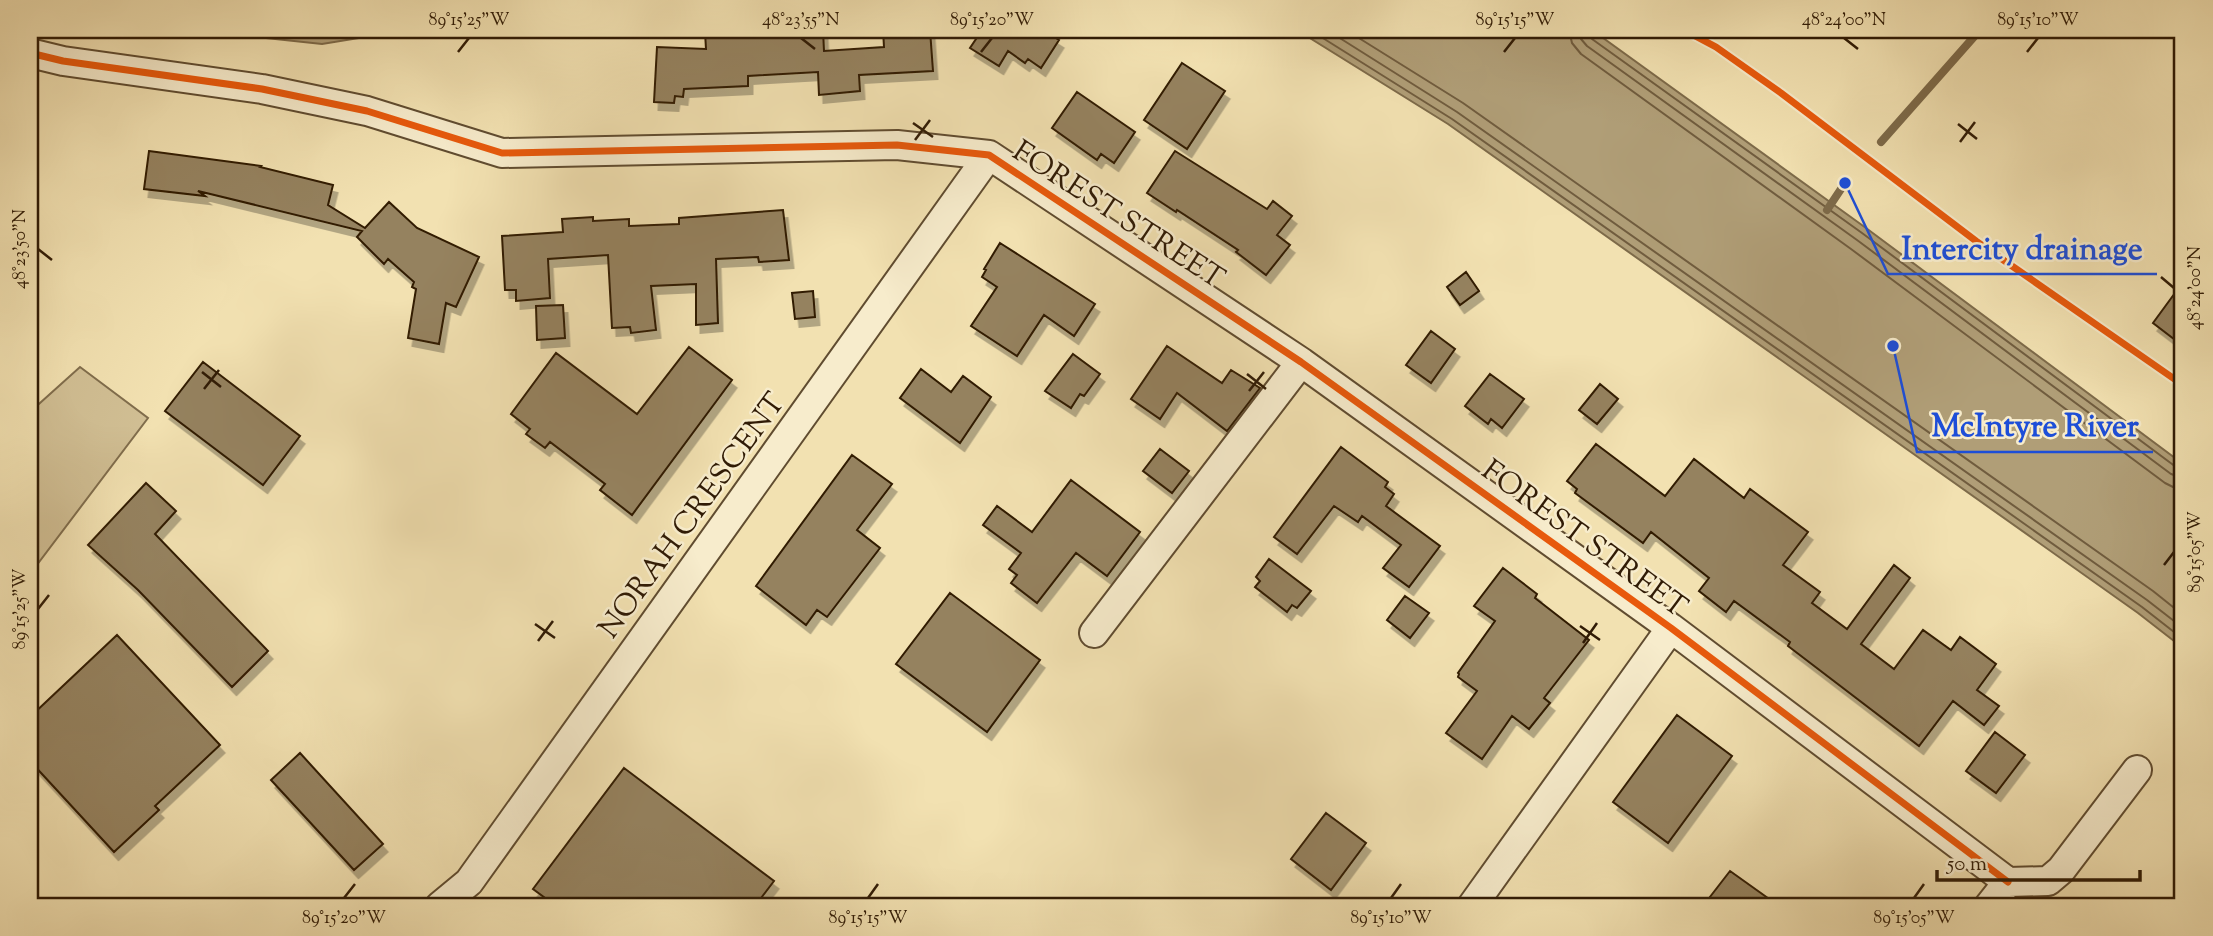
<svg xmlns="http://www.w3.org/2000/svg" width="2213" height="936" viewBox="0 0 2213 936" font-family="'Sorts Mill Goudy',serif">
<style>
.green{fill:#d1bf94;stroke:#806d4c;stroke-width:2}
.water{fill:#b09e77;stroke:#7d6a49;stroke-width:2}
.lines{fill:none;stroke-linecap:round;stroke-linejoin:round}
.shore{stroke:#705c3e;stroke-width:2}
.stream{stroke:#7d6a49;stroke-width:8}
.building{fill:#95825e;stroke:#301b05;stroke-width:2;filter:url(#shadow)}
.street-casing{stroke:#604c30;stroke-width:32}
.street{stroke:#f7eccc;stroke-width:28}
.cycleway-casing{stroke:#f7eccc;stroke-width:11}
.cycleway{stroke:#e8590c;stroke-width:7}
.ticks{fill:none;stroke:#301b05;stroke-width:2.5}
.labels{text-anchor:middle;stroke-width:5;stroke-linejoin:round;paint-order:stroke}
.street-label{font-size:30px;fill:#301b05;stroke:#f7eccc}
.leader{fill:none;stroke:#1d4ed8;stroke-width:2.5}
.callout-dot{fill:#1d4ed8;stroke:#f7eccc;stroke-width:2.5}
.callout-label{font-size:32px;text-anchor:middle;font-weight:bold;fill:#1d4ed8;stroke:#f7eccc;stroke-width:5;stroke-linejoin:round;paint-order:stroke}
.neatline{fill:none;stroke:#301b05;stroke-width:2.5}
.ticks-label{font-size:18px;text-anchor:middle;fill:#301b05}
</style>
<defs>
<filter id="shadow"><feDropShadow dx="4.5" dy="8" stdDeviation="0" flood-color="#0004"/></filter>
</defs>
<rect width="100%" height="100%" fill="#f2e1b1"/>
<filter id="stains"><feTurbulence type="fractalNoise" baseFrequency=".00286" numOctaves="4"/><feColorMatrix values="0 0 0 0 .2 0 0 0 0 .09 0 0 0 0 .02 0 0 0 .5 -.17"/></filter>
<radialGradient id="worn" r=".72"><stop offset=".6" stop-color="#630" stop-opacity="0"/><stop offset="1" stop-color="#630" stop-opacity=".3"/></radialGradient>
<path class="green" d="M80 367 148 418 30 574V412Z"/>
<path class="water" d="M191 30H408L322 44Z
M1297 30H1592L1866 228 2183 464V648L2138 613 1448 124Z"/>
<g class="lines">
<path class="shore" d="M247 30 322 37 366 30
M1310 30 1452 119 2142 607 2183 639
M1327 30 1457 112 2147 600 2183 628
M1346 30 1463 103 2153 591 2183 615
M1569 30 1572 43 1581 54 1851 249 2165 483 2173 487 2183 488
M1580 30 1581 39 1587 46 1857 240 2171 474 2183 478
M1589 30 1592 39 1862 233 2176 467 2183 469"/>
<path class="stream" d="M1881 142 1980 30
M1827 210 1845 183"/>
</g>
<path class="building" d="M764 30H823L824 51 884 47 883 30H930L933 71 859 75 860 91 819 95 818 72 748 76V86L684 89 683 97 675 96 674 103 654 102 657 47 706 49 705 32Z
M975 30H1043L1059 40 1041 68 1028 59 1025 63 1008 51 999 66 970 48 980 33Z
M1182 63 1225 91 1187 149 1144 120Z
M1077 92 1135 132 1114 163 1101 154 1097 160 1052 128Z
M149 151 261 166 260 167 333 185 328 205 365 228 389 202 417 228 479 257 456 307 446 303 439 344 408 338 416 289 412 287 414 282 388 259 384 264 357 237 362 231 198 191 205 196 144 189Z
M1175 151 1267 209 1273 201 1292 216 1277 235 1290 245 1266 275 1236 252 1238 250 1177 210 1176 212 1147 193Z
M783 210 789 260 759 262 758 257 716 259 718 323 696 325V284L651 286 656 330 631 333 630 327 612 328 608 255 548 259 550 298 516 301V290H505L502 236 563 232 562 219 593 217V221L629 219V226L679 224V218Z
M1000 243 1095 304 1074 336 1044 315 1017 356 971 326 997 287 982 277 986 270 984 269Z
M1466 272 1479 291 1460 305 1447 287Z
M2183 282V346L2153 323Z
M813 291 815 317 795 319 792 293Z
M563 305 565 338 537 340 536 306Z
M1431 331 1455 349 1431 383 1406 365Z
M1167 346 1222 383 1231 370 1260 388 1227 431 1177 393 1160 419 1131 399Z
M689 347 732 380 632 515 600 490 605 484 550 442 545 448 526 434 530 429 511 414 556 353 637 414Z
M1073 354 1100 374 1084 396 1080 394 1071 408 1045 391Z
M203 362 300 436 263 485 165 411Z
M921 369 951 392 963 376 991 397 960 443 900 398Z
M1490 374 1524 399 1502 428 1491 419 1488 424 1465 406Z
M1600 384 1618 399 1597 424 1579 410Z
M1596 444 1665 496 1694 459 1744 498 1750 489 1808 532 1783 565 1820 592 1812 603 1847 629 1894 565 1910 578 1861 644 1894 669 1923 630 1951 650 1960 637 1996 664 1977 690 1999 706 1984 725 1953 701 1919 746 1788 646 1790 642 1734 601 1726 612 1699 591 1709 578 1651 532 1643 543 1575 493 1577 489 1567 481Z
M1341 447 1388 482 1385 487 1394 494 1386 506 1440 546 1409 587 1383 568 1401 545 1362 516 1358 522 1334 506 1297 554 1274 537Z
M1160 449 1189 471 1172 493 1143 471Z
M852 455 892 484 857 530 880 548 827 617 817 610 806 625 756 586Z
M1071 480 1140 532 1107 576 1076 553 1037 603 1011 583 1017 575 1009 569 1021 553 983 525 997 506 1032 532Z
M146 483 176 511 155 534 268 651 232 687 138 590 88 545Z
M1269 559 1311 591 1297 608 1292 605 1287 612 1255 587 1260 581 1256 577Z
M1503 568 1537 594 1535 598 1589 640 1544 698 1550 703 1529 729 1512 716 1482 759 1446 733 1477 691 1458 677 1459 674 1458 673 1495 621 1474 606Z
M950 593 1040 660 987 732 896 664Z
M1405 596 1429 613 1410 638 1387 620Z
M117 635 220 745 155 806 159 810 114 852 30 761V717Z
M1677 715 1732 756 1668 843 1613 802Z
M1995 732 2025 755 1996 793 1966 771Z
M300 753 383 844 354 870 271 780Z
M624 768 774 881 755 906H556L533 889Z
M1326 813 1366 843 1331 890 1291 859Z
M1730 871 1779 906H1703Z"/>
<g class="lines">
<defs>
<path id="street" d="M30 53 63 61 262 89 367 111 502 153 897 145 989 155 1301 362 1671 628 2008 882
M1094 633 1301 362
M2008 882 2048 881 2061 870 2137 770
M440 906 469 882 989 155
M1472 906 1671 628
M1989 906 2008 882"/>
</defs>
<use href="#street" class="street-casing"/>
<use href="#street" class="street"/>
<defs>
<path id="cycleway" d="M1684 30 1716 47 1781 93 1976 241 2183 385
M30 53 63 61 262 89 367 111 502 153 897 145 989 155 1301 362 1671 628 2008 882"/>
</defs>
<use href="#cycleway" class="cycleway-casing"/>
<use href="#cycleway" class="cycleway"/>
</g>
<path class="ticks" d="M801 38 815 49M1844 38 1858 49M458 52 469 38M981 52 992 38M1504 52 1515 38M2027 52 2038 38M913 123 933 137M1958 124 1977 139M915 140 930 120M1960 142 1975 122M38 249 52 260M2161 277 2174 288M202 372 221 387M1247 374 1266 389M204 389 219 370M1249 391 1264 372M2164 565 2174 552M38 609 49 595M535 624 555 638M1580 626 1600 640M538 641 553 621M1583 643 1597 623M344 898 355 884M868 898 878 884M1391 898 1401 884M1914 898 1924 884"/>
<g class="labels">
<g class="street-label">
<text transform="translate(1119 214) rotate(33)" y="10">FOREST STREET</text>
<text transform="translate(691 515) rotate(-54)" y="10">NORAH CRESCENT</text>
<text transform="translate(1585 538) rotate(36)" y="10">FOREST STREET</text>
</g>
</g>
<path class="leader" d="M1845 183L1888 274H2157M1893 346L1917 452H2153"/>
<g class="callout-dot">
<circle cx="1845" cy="183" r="7"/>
<circle cx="1893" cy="346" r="7"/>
</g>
<g class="callout-label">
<text x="2022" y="259">Intercity drainage</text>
<text x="2035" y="436">McIntyre River</text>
</g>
<rect width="2213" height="936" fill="none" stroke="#f2e1b1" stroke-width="77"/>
<path d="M1937 870v10h203v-10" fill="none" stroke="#301b05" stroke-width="3.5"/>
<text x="1947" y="870" font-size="21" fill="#301b05" stroke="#f7eccc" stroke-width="5" paint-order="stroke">50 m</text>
<rect x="38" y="38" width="2136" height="860" class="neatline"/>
<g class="ticks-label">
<text x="469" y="25">89°15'25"W</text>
<text x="801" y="25">48°23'55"N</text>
<text x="992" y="25">89°15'20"W</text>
<text x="1515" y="25">89°15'15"W</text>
<text x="1844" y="25">48°24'00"N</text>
<text x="2038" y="25">89°15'10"W</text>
<text transform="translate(19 249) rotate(-90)" y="6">48°23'50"N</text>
<text transform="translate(2194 288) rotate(-90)" y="6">48°24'00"N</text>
<text transform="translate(2194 552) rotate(-90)" y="6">89°15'05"W</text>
<text transform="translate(19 609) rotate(-90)" y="6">89°15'25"W</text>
<text x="344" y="923">89°15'20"W</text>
<text x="868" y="923">89°15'15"W</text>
<text x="1391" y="923">89°15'10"W</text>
<text x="1914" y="923">89°15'05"W</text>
</g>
<rect width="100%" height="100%" filter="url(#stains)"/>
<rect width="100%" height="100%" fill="url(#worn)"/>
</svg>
